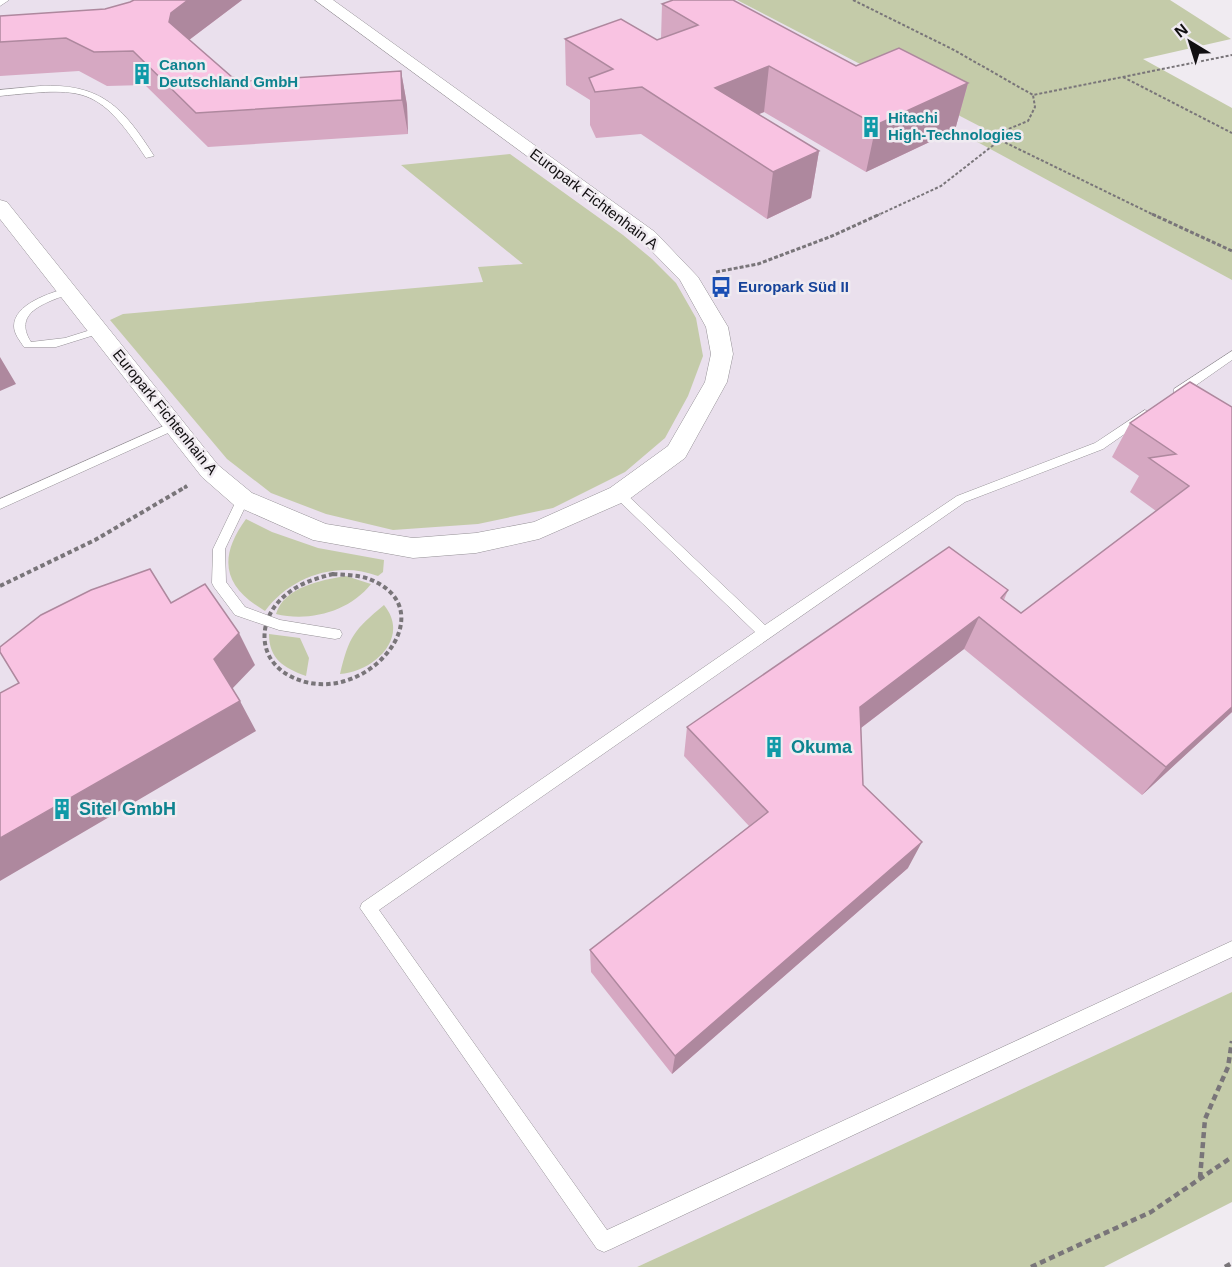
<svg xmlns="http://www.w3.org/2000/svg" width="1232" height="1267" viewBox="0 0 1232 1267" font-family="Arial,sans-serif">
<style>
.built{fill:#eae0ed}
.green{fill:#c4cba9}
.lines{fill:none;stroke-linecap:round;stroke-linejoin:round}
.service-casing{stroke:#959196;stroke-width:1}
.minor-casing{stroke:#959196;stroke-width:1}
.path-far3{stroke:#797579;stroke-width:2;stroke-dasharray:3 2;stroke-linecap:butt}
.path-far2{stroke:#797579;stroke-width:3;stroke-dasharray:4 2;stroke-linecap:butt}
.path-far1{stroke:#797579;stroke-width:4;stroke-dasharray:4.5 3;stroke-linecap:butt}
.path{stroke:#797579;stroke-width:4.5;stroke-dasharray:6 4;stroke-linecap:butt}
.service{fill:#fff;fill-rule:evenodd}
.minor{fill:#fff;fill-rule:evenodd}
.wall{fill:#d6a8c2}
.shaded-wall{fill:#ae889e}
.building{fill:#f9c3e2;stroke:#ae889e;stroke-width:1.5}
.labels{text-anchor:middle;stroke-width:5;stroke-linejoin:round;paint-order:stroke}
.far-culture-label{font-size:15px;font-weight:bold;fill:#0d838f;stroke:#f0ebf1;text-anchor:start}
.far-street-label{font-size:15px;fill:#110f11;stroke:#f0ebf1}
.far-transit-label{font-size:15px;font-weight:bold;fill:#164399;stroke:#f0ebf1;text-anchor:start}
.culture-label{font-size:18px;font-weight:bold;fill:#0d838f;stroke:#f0ebf1;text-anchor:start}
</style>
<rect width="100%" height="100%" fill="#f0ebf1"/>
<path class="built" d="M0 0H737L986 129 971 138 1232 280V992L637 1267H0Z"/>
<path class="green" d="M737 0H1170L1231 39 1143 59 1232 108V280L970 138 985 129Z
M510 154 623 235 652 259 676 283 696 318 703 356 688 396 665 438 625 472 553 508 478 524 393 530 326 514 271 493 227 459 110 320 123 314 483 282 478 267 523 264 401 165Z
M246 519 272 532 318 548 384 560 383 572 378 576C337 560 290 577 265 611 224 587 217 559 246 519Z
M346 576 371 584C349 612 309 622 276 614 284 587 321 580 346 576Z
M384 605C411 638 373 672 340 674 349 636 354 630 384 605Z
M269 634 300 638 309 658 306 676C284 668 269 659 269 634Z
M1232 992V1202L1104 1267H637Z"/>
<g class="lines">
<defs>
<path id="service" d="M40 86C101 83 123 107 154 156L146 158C97 84 83 88 0 96V90Z
M67 288 72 291 71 293C49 302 11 311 31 342L65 338 100 327 104 328V332L56 347H24C20 341 14 334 14 326 14 304 50 293 67 288Z
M1232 351V360L1182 395H1174V389Z
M1145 410 1151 414 1149 417 1103 449 965 502 379 910 607 1230 1232 941V957L611 1249 604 1252 597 1249 360 908 362 903 755 632 615 497 613 494 615 491H623L765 625 957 496 1095 443Z
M175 421 181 425 179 428 0 509V499Z
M243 495 249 499 225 549 226 582 245 607 280 620 335 629 340 630 342 634 340 638 335 639 279 630 235 615 214 587 212 583 213 549 237 499Z"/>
<path id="minor" d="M0 0H9L0 6Z
M315 0H333L655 232 698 277 728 327 733 354 727 382 685 458 628 500 539 539 476 553 413 558 313 540 234 505 202 477 0 219V200L7 202 218 465 252 493 326 524 413 538 476 533 534 522 610 488 668 446 705 382 711 354 706 327 680 280 641 240Z"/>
</defs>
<use href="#service" class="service-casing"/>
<use href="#minor" class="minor-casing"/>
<path class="path-far3" d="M853 0 954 50 1033 95
M1123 77 1232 133
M876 216 941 186 1000 140
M1156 216 1000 140 1001 132 1028 121 1035 107 1033 95 1232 55"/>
<path class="path-far2" d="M1152 214 1232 251
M716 272 758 264 832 236 880 214
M184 488 187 486"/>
<path class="path-far1" d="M333 574C344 575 359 575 369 579 450 610 362 714 290 676 255 658 258 616 287 594 300 583 317 578 333 574Z
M0 586 95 540 187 486"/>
<path class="path" d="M1200 1178 1205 1119 1228 1067 1232 1041
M1031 1267 1151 1212 1232 1157
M1225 1267 1232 1263"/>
<use href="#service" class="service"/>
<use href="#minor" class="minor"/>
</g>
<path class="wall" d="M134 0H242L189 40 232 77 248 81 401 71 407 105 408 134 208 147 145 85 107 86 79 71 0 76V16L105 9 130 2Z
M662 4 856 66 968 83 955 130 866 172 764 112 758 114 819 151 811 198 767 219 641 134 596 138 590 125V100L566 85 565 39 657 40 661 39Z
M1190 382 1232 712 1142 795 964 649 861 728 863 785 908 868 672 1074 591 972 590 950 749 826 684 756 687 727 1008 590 1004 600 1021 613 1156 511 1130 492 1139 476 1112 457 1130 423Z"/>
<path class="shaded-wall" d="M188 0H242L181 46 169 22 171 13Z
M769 66 764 112 714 134 715 88Z
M401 71 407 105 408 134 402 100Z
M968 83 955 130 866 172 876 125Z
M819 151 811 198 767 219 773 172Z
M0 357 16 384 0 391Z
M979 617 964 649 849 737 860 707Z
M239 633 255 665 231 690 214 659Z
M240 701 256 731 0 881V838Z
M1232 707V712L1142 795 1166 767Z
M922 842 908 868 672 1074 675 1056Z"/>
<path class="building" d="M134 0H188L171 13 169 22 232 77 248 81 401 71 402 100 196 113 133 51 94 52 66 38 0 42V16L105 9 130 2Z
M673 0H733L856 66 899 48 968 83 876 125 769 66 715 88 819 151 773 172 642 87 595 92 589 78 613 69 565 39 621 19 657 40 698 25 662 4Z
M1190 382 1232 407V707L1166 767 979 617 860 707 863 785 922 842 675 1056 590 950 768 812 687 727 949 547 1008 590 1001 598 1021 613 1189 486 1149 458 1176 454 1130 423Z
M150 569 171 603 205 584 239 633 214 659 240 701 0 838V693L19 683 0 652V647L41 615 91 590Z"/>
<defs>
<symbol id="building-bare" viewBox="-9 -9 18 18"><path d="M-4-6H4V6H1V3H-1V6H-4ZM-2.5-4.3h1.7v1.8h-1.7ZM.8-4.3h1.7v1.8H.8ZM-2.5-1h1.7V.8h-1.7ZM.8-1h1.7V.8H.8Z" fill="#0f9aa8" stroke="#f0ebf1" stroke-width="2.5" paint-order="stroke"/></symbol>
<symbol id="bus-bare" viewBox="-9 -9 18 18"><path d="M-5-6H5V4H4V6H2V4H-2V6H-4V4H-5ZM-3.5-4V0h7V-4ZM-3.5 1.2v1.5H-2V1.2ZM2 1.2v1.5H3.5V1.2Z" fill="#1a4fb4" stroke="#f0ebf1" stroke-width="2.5" paint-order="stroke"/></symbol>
</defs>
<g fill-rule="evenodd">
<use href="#building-bare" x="127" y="59" width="30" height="30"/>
<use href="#building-bare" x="856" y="112" width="30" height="30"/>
<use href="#bus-bare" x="706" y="272" width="30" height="30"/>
<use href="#building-bare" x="759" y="732" width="30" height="30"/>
<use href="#building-bare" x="47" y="794" width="30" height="30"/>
</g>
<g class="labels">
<g class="far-culture-label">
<text x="159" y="70">Canon<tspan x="159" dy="17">Deutschland GmbH</tspan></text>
<text x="888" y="123">Hitachi<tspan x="888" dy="17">High-Technologies</tspan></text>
</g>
<g class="far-street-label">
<text transform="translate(594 199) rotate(37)" y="5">Europark Fichtenhain A</text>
<text transform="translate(165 412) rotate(51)" y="5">Europark Fichtenhain A</text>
</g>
<g class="far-transit-label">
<text x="738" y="292">Europark Süd II</text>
</g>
<g class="culture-label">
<text x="791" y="753">Okuma</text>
<text x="79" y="815">Sitel GmbH</text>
</g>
</g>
<g transform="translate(1190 42) rotate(322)" stroke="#f0ebf1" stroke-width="4.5" paint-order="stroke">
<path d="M0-4.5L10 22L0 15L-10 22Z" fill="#110f11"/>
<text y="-9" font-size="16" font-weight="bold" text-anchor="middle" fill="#110f11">N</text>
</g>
</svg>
